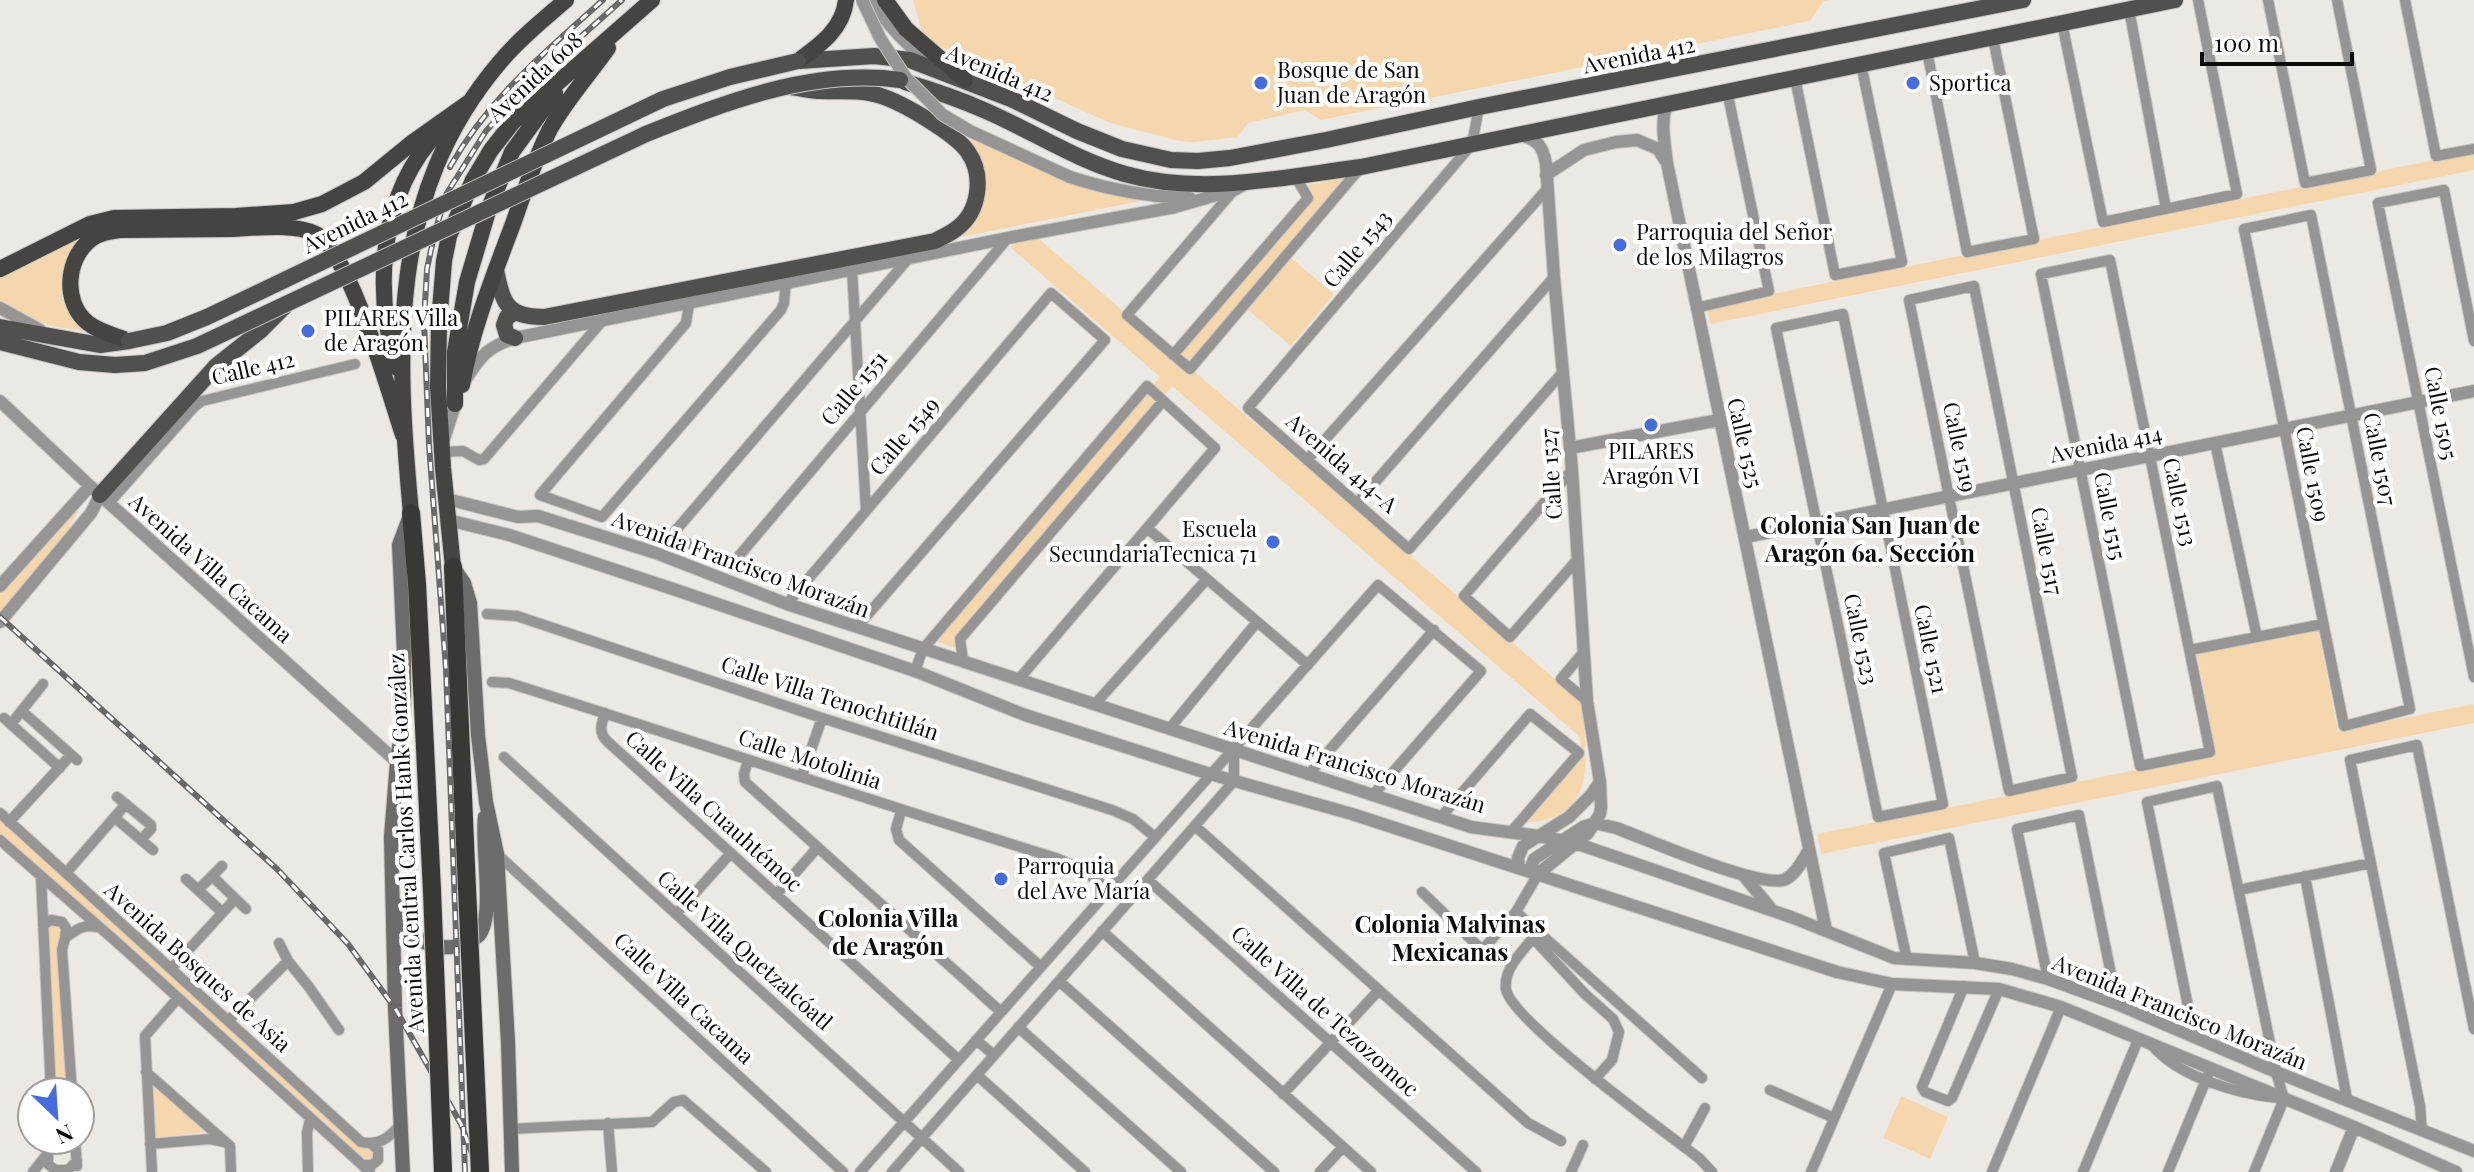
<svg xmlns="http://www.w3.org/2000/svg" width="2474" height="1172" viewBox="0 0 2474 1172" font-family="'Playfair Display',serif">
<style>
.green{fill:#f6d7ad}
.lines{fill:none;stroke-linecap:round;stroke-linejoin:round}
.minor-casing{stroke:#c8c6c2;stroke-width:12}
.tertiary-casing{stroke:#c8c6c2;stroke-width:14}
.secondary-casing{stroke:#c8c6c2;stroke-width:16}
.primary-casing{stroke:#c8c6c2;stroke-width:18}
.trunk-casing{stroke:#c8c6c2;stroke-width:18}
.motorway-casing{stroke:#c8c6c2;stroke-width:20}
.minor{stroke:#969593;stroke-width:10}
.tertiary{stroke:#969593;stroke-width:12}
.secondary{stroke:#6e6c6a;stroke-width:14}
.primary{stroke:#52504d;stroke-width:16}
.trunk{stroke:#464441;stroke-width:16}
.motorway{stroke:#3a3835;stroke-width:18}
.rail-casing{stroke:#6b6967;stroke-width:6}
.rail{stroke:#fff;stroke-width:3;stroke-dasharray:9;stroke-linecap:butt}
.tertiary-bridge-casing{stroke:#c8c6c2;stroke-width:14;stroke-linecap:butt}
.primary-bridge-casing{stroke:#c8c6c2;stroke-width:18;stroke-linecap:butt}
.motorway-bridge-casing{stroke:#c8c6c2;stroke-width:20;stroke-linecap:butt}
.tertiary-bridge{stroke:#969593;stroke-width:12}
.primary-bridge{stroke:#52504d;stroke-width:16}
.motorway-bridge{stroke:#3a3835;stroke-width:18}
.poi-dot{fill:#466ddf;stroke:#fff;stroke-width:3}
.labels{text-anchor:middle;stroke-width:8;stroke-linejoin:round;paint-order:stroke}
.street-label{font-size:22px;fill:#0d0c0b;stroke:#fff}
.poi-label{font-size:22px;fill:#0d0c0b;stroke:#fff;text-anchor:start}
.neighbourhood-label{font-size:24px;font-weight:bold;fill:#0d0c0b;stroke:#fff}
</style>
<rect width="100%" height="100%" fill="#ece9e5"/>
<path class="green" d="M913 0H1830L1824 1 1810 21 1321 120 1305 110 1248 123 1238 137 1194 142 1180 141 1110 123 924 39Z
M964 135 1067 181 1106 194 1145 200 952 239 968 222 971 145Z
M2474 152V170L1710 324 1707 307Z
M1349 177 1189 367 1582 702C1584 742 1599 805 1548 819 1540 822 1531 822 1523 823L1581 754 1580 737 1172 386 957 637 956 648 934 641 1160 377 1011 248 1014 243 1039 239 1177 357 1312 200V193L1308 185Z
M80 235 85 240 67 257 63 270 62 298 71 318 87 331C57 329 25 320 0 303V274Z
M1291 258 1334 294 1291 346 1248 310Z
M79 508C66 540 24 587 0 612V594L71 515Z
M2318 629 2338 731 2474 704V723L1821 854 1817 834 2216 754 2197 654Z
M0 819 353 1140 362 1148H373L378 1152 373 1163 361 1160 0 835Z
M52 924H58L63 932 58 944 57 963 60 968V995L69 1092H55L48 930Z
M151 1082 206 1132 154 1138Z
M1901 1096 1948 1117 1930 1159 1883 1138Z"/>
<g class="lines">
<defs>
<path id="minor" d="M2268 0 2305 183 2371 170 2337 0
M2405 0 2436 156 2474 149
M2129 9 2166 209
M2062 23 2103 222 2237 194 2198 0
M1927 51 1967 252 2034 239 1993 38
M1795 78 1835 275 1902 262 1861 64
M1479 107 1472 144 1248 408 1409 549 1562 373
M1234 190 1127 315 1190 369 1361 167
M2311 215 2410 709 2344 726 2244 229Z
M908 259 671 536 733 563 1007 239
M2110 260 2210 752 2140 766 2041 274Z
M852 270 866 510
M1974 286 2072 777 2009 791 1909 300Z
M689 304 686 323 540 495 602 517 781 310 784 303 786 283
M1696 308 1769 291 1727 91
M1843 314 1943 804 1878 817 1776 328Z
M2474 341 2444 190 2378 203 2474 677
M1173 355 1308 198 1295 176
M2215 443 2257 637
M442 452 463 451 479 460 484 459 603 320
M1307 460 1547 189
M1572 470 1464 596 1510 637 1577 560
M109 503 194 407 202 401 355 364
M1357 503 1554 277
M1147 528 1308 665
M787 604 1051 293 1105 340 857 627
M487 614 517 616 822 718 1112 810 1133 819 1155 837
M2190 650 2323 624
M1583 653 1561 679 1587 701
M963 661 960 639 1163 401
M915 671 923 649 1147 386 1215 448 1019 679
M492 682 509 683C692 740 873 802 1056 858 1077 866 1092 875 1108 890
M1095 704 1207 579
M23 712 77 760
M605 713C601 725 598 733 608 742L959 1060
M4 718 60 768
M11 724 43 684
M1170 728 1257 622
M504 757 959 1172
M748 760 744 774 745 782 1001 1012
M1308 775 1434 630
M802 776 822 718
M117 797 151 825V829L141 840
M901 811 896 829 899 840 1041 967
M0 813 361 1142C379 1146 389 1138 401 1124
M1441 817 1530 714 1579 753 1511 832
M115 818 153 850
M9 822 71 755
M1195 826 1528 1123 1561 1141
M0 840 120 945 370 1172
M497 854 843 1172
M66 873 126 804
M212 876 246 909
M2305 876 2347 1099
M41 877 51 1092
M186 879 222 912
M1148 880 1476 1172
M198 890 222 866
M2239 890 2371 863
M1422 892 1478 946 1484 948 1516 912 1538 874
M776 895 817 848
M1516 912 1702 1078
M676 914 731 853
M43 925 51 920 62 922 66 928 65 938
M1102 931 1371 1172
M1538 931C1527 948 1503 966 1506 989 1510 1020 1668 1134 1700 1159L1712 1172
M1533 938 1585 994 1613 1019 1619 1032 1612 1060 1595 1079
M279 943 288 961 309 987 339 1030
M1907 960 1884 853 1949 838 1975 963
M171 969 235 899
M2048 979 2017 829 2079 815 2117 1004
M1059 981 1274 1172
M1964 986 1922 1087 1925 1092 1948 1101 1952 1098 1999 989
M228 1021 288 961
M1018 1027 1181 1172
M2194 1036 2147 802 2217 786 2276 1072 2284 1099
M976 1040 994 1055
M2152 1045C2178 1077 2238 1094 2278 1098
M146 1072 230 1146 231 1172
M977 1075 1085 1172
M1770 1090 1834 1118
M72 1092 62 950 65 938C76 930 83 924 96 927
M1283 1094 1379 990
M608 1123 612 1172
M509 1129 652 1122 674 1102 683 1100 766 1172
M2422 1131 2420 1106 2350 760 2417 745 2474 1029
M75 1140 77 1166
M150 1144 210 1139 224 1142
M1684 1147 1705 1108
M48 1153V1164L55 1170H68L77 1161
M363 1165H372L378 1160V1150L372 1144
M33 1172 48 1153 52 1140
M152 1172 145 1036 178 998
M308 1172 307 1133 310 1119
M860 1172 1378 585 1481 671 1373 795
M892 1172 1234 781V750
M1320 1172 1343 1147
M1571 1172 1583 1145
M1811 1172 1892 984
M1992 1172 2061 1007
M2083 1172 2138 1040
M2168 1172 2208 1075
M2254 1172 2284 1099"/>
<path id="tertiary" d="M873 0C888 27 908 47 933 64
M1667 104C1660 123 1665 144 1667 163L1826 930
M1520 135C1538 140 1543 146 1546 164L1554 277 1572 470 1587 701 1600 782 1601 807 1600 814 1588 833 1538 874
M1546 175 1584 150 1616 142 1637 140 1658 149 1665 160
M1070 177C1110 190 1148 197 1190 198
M0 308 40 330
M466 379C481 355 488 347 515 338L1013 237 1175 207 1234 190 1245 184
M0 401 90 486 397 762
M444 439 457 399
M1570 448 1719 420
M447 499 518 517 538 516 656 553 787 604 1471 827 1538 836 1575 843 1791 917 1894 958 1975 963 2012 969 2048 979 2117 1004 2276 1072 2474 1151
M448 520 509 535 673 589 915 671 1025 715 1210 774 1352 814 1837 972 1892 984 1999 989 2061 1007 2354 1127 2456 1172
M1746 537 2474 391
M0 586 90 486
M0 622 91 513 100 495
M1519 867 1518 858 1523 846 1569 817 1591 795 1600 782
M1530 871 1534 859 1583 827 1595 823 1616 828C1644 838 1764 891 1786 879 1797 873 1803 859 1809 850
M1744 876 1772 910
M2336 1172 2354 1127"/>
<path id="secondary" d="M453 567 464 583 470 603 478 735 486 802 497 854 508 1042 512 1172
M397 905C401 925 412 939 432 945 440 948 448 948 457 946 464 944 473 941 479 935 495 916 481 846 485 817
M403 1172 395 1008 391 837 397 762 404 711V654L399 545 411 513"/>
<path id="primary" d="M798 61 874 56 910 60 1011 99 1077 131 1122 149 1171 160 1198 161 1230 158 1326 140 1479 107 2023 0
M905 82C933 90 959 99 986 111 1032 131 1076 160 1125 174 1201 196 1284 177 1361 167L2175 0
M496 270C503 304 507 317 544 317L935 241C942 237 950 234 956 229 980 212 984 175 968 152 956 134 903 103 881 96 862 89 841 92 821 91 811 91 800 88 790 87
M514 313 507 317 504 325 507 335 515 338
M0 327 100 345 129 341
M0 342 79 362 115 365
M100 495 216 366 260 331 285 306"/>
<path id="trunk" d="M885 0 906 29 965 80
M798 61C820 45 843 29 846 0
M0 269 90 224 114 218 236 216 294 212 322 204 364 182 413 142 468 103
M129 341C117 336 99 332 88 323 61 302 66 253 96 236 104 232 111 231 120 230 157 230 194 229 231 229 254 228 295 223 316 234 350 252 390 396 403 435
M397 368C373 290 379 193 439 131
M462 385C472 328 494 275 514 221 525 190 535 158 550 129 566 100 589 75 608 48
M455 404V352L467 282 489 208 512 152 555 93
M411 513C396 351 387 195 500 62 519 39 543 20 566 0
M453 567 443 468 438 387 439 323 444 261 449 236 473 180 491 150 513 122 652 0"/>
<path id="motorway" d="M411 513 417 584 432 891
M453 567 467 889"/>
</defs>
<use href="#minor" class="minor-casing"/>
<use href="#tertiary" class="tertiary-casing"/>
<use href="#secondary" class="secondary-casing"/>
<use href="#primary" class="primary-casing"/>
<use href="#trunk" class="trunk-casing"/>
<use href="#motorway" class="motorway-casing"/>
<use href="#minor" class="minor"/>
<use href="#tertiary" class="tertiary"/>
<use href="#secondary" class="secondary"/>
<use href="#primary" class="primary"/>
<use href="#trunk" class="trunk"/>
<use href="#motorway" class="motorway"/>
<defs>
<path id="rail" d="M450 167C489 98 545 52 603 0
M0 617 277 869 348 944 395 1008 461 1124 479 1172
M465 1172 446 669 429 445 424 321 427 269 435 231 447 193 486 131 530 82 622 0"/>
</defs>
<use href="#rail" class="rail-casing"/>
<use href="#rail" class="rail"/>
<defs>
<path id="tertiary-bridge" d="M862 0 880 38 906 78 943 115 970 131 1070 177"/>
<path id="primary-bridge" d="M129 341 167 333 207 317 663 99 730 77 798 61
M115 365 145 363 197 346 646 134C726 102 813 68 900 80"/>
<path id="motorway-bridge" d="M467 889 480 1172
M432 891 443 1172"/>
</defs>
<use href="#tertiary-bridge" class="tertiary-bridge-casing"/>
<use href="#primary-bridge" class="primary-bridge-casing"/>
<use href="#motorway-bridge" class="motorway-bridge-casing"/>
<use href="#tertiary-bridge" class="tertiary-bridge"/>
<use href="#primary-bridge" class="primary-bridge"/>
<use href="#motorway-bridge" class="motorway-bridge"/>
</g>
<g class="poi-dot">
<circle cx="1261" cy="83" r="8"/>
<circle cx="1913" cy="83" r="8"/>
<circle cx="1620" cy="245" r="8"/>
<circle cx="308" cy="331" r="8"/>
<circle cx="1651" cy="425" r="8"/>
<circle cx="1273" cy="542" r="8"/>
<circle cx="1001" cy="879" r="8"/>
</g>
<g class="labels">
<g class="street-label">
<text transform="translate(1639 55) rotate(-11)" y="8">Avenida 412</text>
<text transform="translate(1000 73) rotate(23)" y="8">Avenida 412</text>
<text transform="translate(535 77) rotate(-43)" y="8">Avenida 608</text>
<text transform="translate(355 222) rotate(-26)" y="8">Avenida 412</text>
<text transform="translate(1357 249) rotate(-50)" y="8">Calle 1543</text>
<text transform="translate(253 368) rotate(-13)" y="8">Calle 412</text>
<text transform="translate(854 388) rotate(-50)" y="8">Calle 1551</text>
<text transform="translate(2441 413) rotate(79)" y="8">Calle 1505</text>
<text transform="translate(904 436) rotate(-50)" y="8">Calle 1549</text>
<text transform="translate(1745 443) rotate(77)" y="8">Calle 1525</text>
<text transform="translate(2106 444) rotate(-11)" y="8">Avenida 414</text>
<text transform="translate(1960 447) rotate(78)" y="8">Calle 1519</text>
<text transform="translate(2380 459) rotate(79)" y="8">Calle 1507</text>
<text transform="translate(1342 463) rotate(41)" y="8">Avenida 414-A</text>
<text transform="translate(1551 474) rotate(-94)" y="8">Calle 1527</text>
<text transform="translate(2313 474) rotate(79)" y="8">Calle 1509</text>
<text transform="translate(2180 502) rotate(78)" y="8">Calle 1513</text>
<text transform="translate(2110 516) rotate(79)" y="8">Calle 1515</text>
<text transform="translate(2047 551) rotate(79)" y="8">Calle 1517</text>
<text transform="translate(741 564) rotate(20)" y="8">Avenida Francisco Morazán</text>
<text transform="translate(211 568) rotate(42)" y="8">Avenida Villa Cacama</text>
<text transform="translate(1861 639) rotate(78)" y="8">Calle 1523</text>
<text transform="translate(1931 649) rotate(78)" y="8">Calle 1521</text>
<text transform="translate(830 698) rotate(18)" y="8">Calle Villa Tenochtitlán</text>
<text transform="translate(810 759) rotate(18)" y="8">Calle Motolinia</text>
<text transform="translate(1355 766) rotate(17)" y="8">Avenida Francisco Morazán</text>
<text transform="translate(714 811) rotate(42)" y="8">Calle Villa Cuauhtémoc</text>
<text transform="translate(406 843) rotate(-93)" y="8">Avenida Central Carlos Hank González</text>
<text transform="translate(745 950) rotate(42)" y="8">Calle Villa Quetzalcóatl</text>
<text transform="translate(198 967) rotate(42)" y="8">Avenida Bosques de Asia</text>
<text transform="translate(684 998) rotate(43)" y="8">Calle Villa Cacama</text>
<text transform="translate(1325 1011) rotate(42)" y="8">Calle Villa de Tezozomoc</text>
<text transform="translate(2180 1012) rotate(22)" y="8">Avenida Francisco Morazán</text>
</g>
<g class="poi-label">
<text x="1277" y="78">Bosque de San<tspan x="1277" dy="25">Juan de Aragón</tspan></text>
<text x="1929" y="91">Sportica</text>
<text x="1636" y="240">Parroquia del Señor<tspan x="1636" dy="25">de los Milagros</tspan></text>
<text x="324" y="326">PILARES Villa<tspan x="324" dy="25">de Aragón</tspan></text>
<text x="1651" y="459" text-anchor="middle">PILARES<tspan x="1651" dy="25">Aragón VI</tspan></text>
<text x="1257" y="537" text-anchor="end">Escuela<tspan x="1257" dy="25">SecundariaTecnica 71</tspan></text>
<text x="1017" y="874">Parroquia<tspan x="1017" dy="25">del Ave María</tspan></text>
</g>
<g class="neighbourhood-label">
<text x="1870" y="534">Colonia San Juan de<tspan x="1870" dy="28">Aragón 6a. Sección</tspan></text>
<text x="888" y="927">Colonia Villa<tspan x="888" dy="28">de Aragón</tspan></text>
<text x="1450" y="933">Colonia Malvinas<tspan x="1450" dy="28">Mexicanas</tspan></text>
</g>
</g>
<g transform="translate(56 1116) rotate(155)"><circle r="38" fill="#ffffff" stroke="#9e9e9d" stroke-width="2"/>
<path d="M0-6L14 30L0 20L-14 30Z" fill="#466ddf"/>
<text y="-12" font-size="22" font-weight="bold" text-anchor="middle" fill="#0d0c0b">N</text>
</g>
<path d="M2202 52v12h150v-12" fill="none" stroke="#0d0c0b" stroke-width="4"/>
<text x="2214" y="52" font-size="24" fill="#0d0c0b" stroke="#ffffff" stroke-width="6" paint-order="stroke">100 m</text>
</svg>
